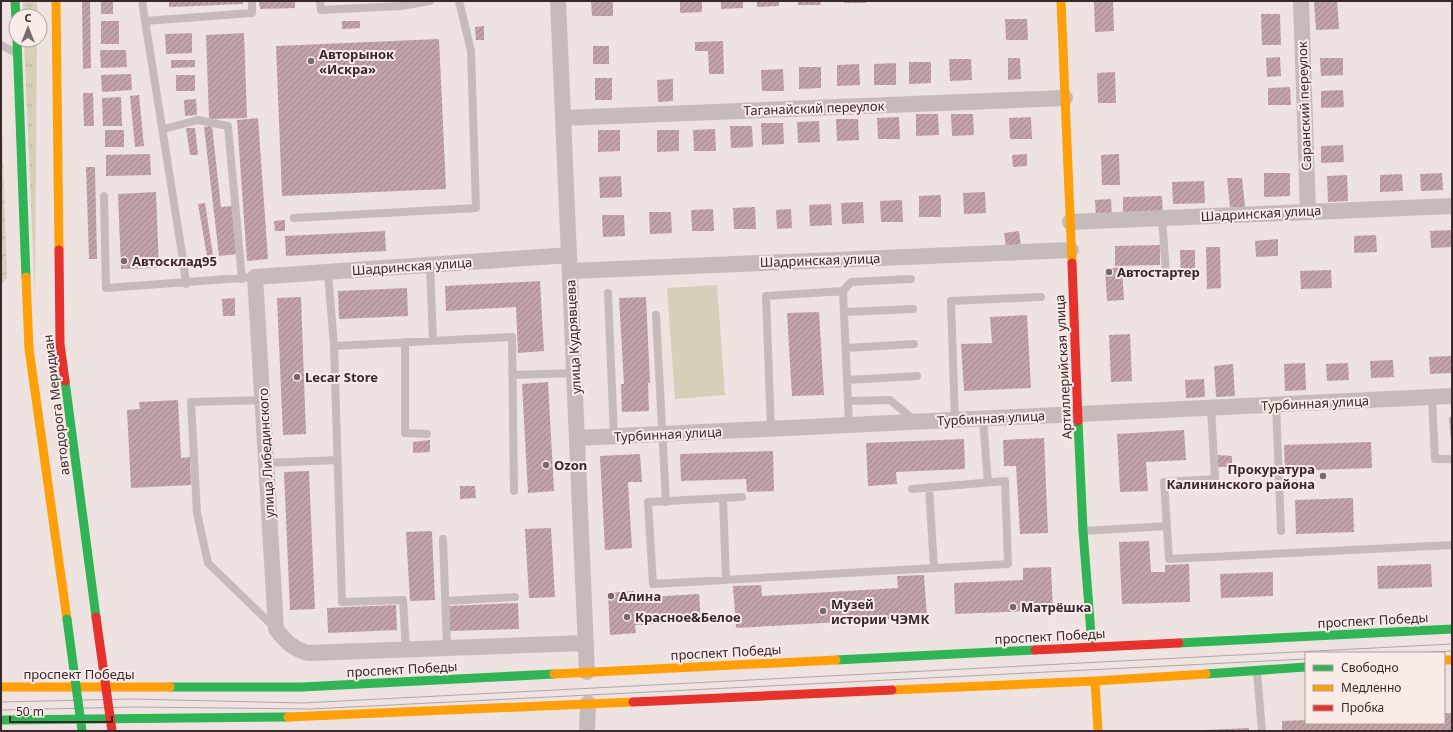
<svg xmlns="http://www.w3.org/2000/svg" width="1453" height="732" viewBox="0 0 1453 732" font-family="'Noto Sans',sans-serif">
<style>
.grass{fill:url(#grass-tufts)}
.forest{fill:url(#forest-crowns)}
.garden{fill:#d6d0bb}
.building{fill:url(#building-hatch)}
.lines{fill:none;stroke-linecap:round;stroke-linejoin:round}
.lane{stroke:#c7bbba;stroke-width:8}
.street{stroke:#c7bbba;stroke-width:16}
.fast{stroke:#30b455;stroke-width:9}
.slow{stroke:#ff9f0a;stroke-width:9}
.jam{stroke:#e5322d;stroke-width:9}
.tram{stroke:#aea5a5;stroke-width:1}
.fast-bridge{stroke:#30b455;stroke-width:9}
.jam-bridge{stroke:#e5322d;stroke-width:9}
.poi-dot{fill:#78696a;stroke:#faebe9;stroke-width:1.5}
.labels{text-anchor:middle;stroke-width:4;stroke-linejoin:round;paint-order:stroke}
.poi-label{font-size:13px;font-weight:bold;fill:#38282a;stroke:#faebe9;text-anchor:start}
.street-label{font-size:13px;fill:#38282a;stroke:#faebe9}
</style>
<defs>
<pattern id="grass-tufts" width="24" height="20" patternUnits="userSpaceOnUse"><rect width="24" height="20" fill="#d6d0bb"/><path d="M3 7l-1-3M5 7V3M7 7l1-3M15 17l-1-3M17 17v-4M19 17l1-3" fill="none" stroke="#b8b3a1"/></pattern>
<pattern id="forest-crowns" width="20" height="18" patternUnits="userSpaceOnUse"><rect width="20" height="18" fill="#d6d0bb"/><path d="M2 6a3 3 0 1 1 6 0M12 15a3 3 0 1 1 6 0" fill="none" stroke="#b8b3a1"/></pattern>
<pattern id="building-hatch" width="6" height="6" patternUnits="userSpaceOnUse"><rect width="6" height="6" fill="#c2a3a7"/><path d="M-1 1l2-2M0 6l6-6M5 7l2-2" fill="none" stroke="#9f8588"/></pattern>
</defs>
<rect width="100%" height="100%" fill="#eee3e1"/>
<path class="grass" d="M23 1H37V16H23Z
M24 40H37L35 299Z"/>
<path class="forest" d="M1 96 7 278 1 285Z"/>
<path class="garden" d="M717 285 725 395 675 399 667 288Z"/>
<path class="building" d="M82 1H90L91 68 83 69Z
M101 1H113V14H101Z
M169 1H243V4L169 7Z
M259 1H295V8L260 9Z
M591 1H613V16H592Z
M680 1H702V12L680 13Z
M721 1H743V8L721 9Z
M757 1H779V6L757 7Z
M798 1H820L821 5H798Z
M844 1H866V3H844Z
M1094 1H1113L1114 31 1095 32Z
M1314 1H1337L1339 29 1316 30Z
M1261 14H1280L1281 45H1262Z
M1005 19H1027L1028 40H1006Z
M101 21H119V44H101Z
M342 21H360V28L342 29Z
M484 26V40H476L475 27Z
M192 33V53L166 54 165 34Z
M244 33 247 118 209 119 206 35Z
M439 39 446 189 282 196 276 46Z
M723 41 724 74H709L708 51H695V42Z
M593 46H609V64H593Z
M100 50H126L127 67 101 68Z
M1280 57 1281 76 1267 77 1266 58Z
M1008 58H1020L1021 79 1008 80Z
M1320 58H1343V75L1321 76Z
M949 59H971L972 80 950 81Z
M171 60H195V67L171 68Z
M909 62H931V83L909 84Z
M896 63V85H874V64Z
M859 64 860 85 837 86V65Z
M799 67H821V88L799 89Z
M783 69 784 91H762L761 70Z
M1115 72 1116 103H1098L1097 73Z
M131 74 132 90 102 92 101 75Z
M176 75H195V91H176Z
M595 78H612V100H595Z
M673 79V101L658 102 657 80Z
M1290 87 1291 105H1268V88Z
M1343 90 1344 107 1321 108V91Z
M83 93H93L94 126H84Z
M139 95 144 146 135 147 130 96Z
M121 97 122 126H103L102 98Z
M196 99 197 115 185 116 184 100Z
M916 114H938L939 135 916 136Z
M951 114H973L974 135 952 136Z
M899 117 900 139H878L877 118Z
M1031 117 1032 139H1010L1009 118Z
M258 118 268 259 247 261 237 120Z
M836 119H858L859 140 837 141Z
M819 121 820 142 798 143 797 122Z
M761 123H783L784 144 762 145Z
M212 126 221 207 233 206 238 254 219 256 204 127Z
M730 126H752L753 147 731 148Z
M186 128H195L198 155H190Z
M715 129 716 151H694L693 130Z
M105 130H124V147H105Z
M598 130H620V151L598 152Z
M657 130H679V151L657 152Z
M1343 145 1344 162 1321 163V146Z
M150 154 151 175 106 176V155Z
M1027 154V166L1013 167 1012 155Z
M1119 154 1120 185H1102L1101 155Z
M86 167H95L97 259H89Z
M1264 173H1290V196L1264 197Z
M1442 173 1443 190 1421 191 1420 174Z
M1402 174 1403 191 1380 192V175Z
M1347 175 1348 201 1328 202 1327 176Z
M621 176 622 197 600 198 599 177Z
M1227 178H1242L1245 207H1230Z
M1204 181 1205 203 1173 204 1172 182Z
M156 192 159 268 121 269 118 194Z
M985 192 986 213 964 214 963 193Z
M941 195V217H919V196Z
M1162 196 1163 215 1123 217V197Z
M1111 199 1112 217H1096L1095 200Z
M902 200 903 222H881L880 201Z
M863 202 864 223 842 224 841 203Z
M205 203 213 255 207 256 198 204Z
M831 204 832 225 810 226 809 205Z
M755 207 756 229H734L733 208Z
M713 209 714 231H692L691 210Z
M791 209 792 228 777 229 776 210Z
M649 212H671L672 233 650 234Z
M602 215H624L625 236 603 237Z
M285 220V231H275L274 221Z
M1452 230V247L1431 248 1430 231Z
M385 231 386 251 286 256 285 236Z
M1019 231 1021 246 1006 247 1004 233Z
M1376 235 1377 252 1354 253V236Z
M1278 239V256L1256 257 1255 241Z
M1160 245V265L1115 266V246Z
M1206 247H1220L1221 288 1207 289Z
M1180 250H1195V278H1181Z
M1122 267 1124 300 1107 301 1105 269Z
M1331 270 1332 288 1301 289 1300 271Z
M540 281 544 351 518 353 516 307 446 311 445 286Z
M407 288 408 316 339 319 338 291Z
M301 297 306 434 283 435 277 298Z
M646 297 650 383H648L649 411 622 412 621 384H624L619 298Z
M235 298V316H223L222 299Z
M819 312 824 395 792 396 787 313Z
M1027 315 1031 388 964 391 961 344 992 343 990 317Z
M1130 334 1132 381 1111 382 1109 335Z
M1451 356 1452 373 1430 374 1429 357Z
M1393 360 1394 377 1371 378 1370 361Z
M1305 363 1306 390 1285 391 1284 364Z
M1348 363 1349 380 1327 381 1326 364Z
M1233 364 1235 396 1216 397 1214 366Z
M1204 379 1205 397 1186 398 1185 380Z
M548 382 554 491 528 493 522 384Z
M178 400 181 458 190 457 191 485 131 488 127 410 140 409 139 402Z
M1449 417H1452V440H1451Z
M1184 430 1186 460 1146 462 1148 491 1120 492 1117 434Z
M1044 438 1048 533 1020 534 1016 466H1004L1003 440Z
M964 439 965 469 896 472 897 484 868 486 866 443Z
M430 440V452L413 453V442Z
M1371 442 1372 468 1285 471 1284 445Z
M773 451 774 491 747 492 746 479 681 481 680 454Z
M640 454 642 482H628L632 548 605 550 600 456Z
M1218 455 1232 456V467H1218Z
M309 471 315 609 290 610 284 472Z
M460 486H475L476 498 460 499Z
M1353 498 1354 532 1296 534 1295 500Z
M551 528 555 597 529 598 525 529Z
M432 531 435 600 410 601 406 532Z
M1149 541 1151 572H1165V565L1189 564 1190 602 1122 604 1119 542Z
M1431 564 1432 587 1378 589 1377 566Z
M1051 567 1053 610 955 614 954 583 1023 580V568Z
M1273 572V596L1221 598 1220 574Z
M924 575 927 617 736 628 733 586 761 585 762 596 898 588 897 576Z
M634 591V598L699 594 701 621 635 625 636 633 610 635 608 593Z
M518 603 519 629 450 631 449 606Z
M396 605 397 630 328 633 327 608Z
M1444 713H1452V731H1282V721L1306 720V723H1444Z
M1249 728V731H1204V730Z"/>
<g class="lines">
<path class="lane" d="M142 1 183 260 186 284
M320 1 321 10 401 6 430 1
M145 21 252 13V1
M1 45 16 53
M163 129 198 120 228 126 242 279
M104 196 106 288 255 277
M294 218 476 208 471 51 459 1
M1162 218 1166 273
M430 265 433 341
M328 272 334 346 342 602 403 600 406 650
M843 291 851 282 911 279
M608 293 614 437
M844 312 913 309
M656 315 666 502
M405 342V433L427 434
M334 346 512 337 514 491
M846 348 914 344
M512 375 575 373
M847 380 917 376
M1432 397 1435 459H1452
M263 400 191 402 197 513 208 563 274 627
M848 401 890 400 914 420
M1276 404 1281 531
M1211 408 1215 479 1164 482 1169 559 1452 545
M983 419 988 483
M955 420 951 301 1041 297
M771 430 766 296 843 291 849 425
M266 463 337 460
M929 487 934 568
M742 497 648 502 653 584 1008 564 1005 481 912 489
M723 499 726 580
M1084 531 1167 526
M443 539 447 649
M446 601 515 597
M1257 672 1262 731"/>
<path class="street" d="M558 1 587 672
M1301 1 1308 211
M563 118 1065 98
M1070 222 1452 206
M569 255 255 277 276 629C285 641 293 649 308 653L585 643
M570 271 1071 250
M578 438 1452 396
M587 731 588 703"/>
<path class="fast" d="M15 1 16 19
M17 40 26 277
M65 381 96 617
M1078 421 1083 531 1092 647
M1179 643 1452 629
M836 660 1035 650
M1206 674 1306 667
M170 687H302L554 674
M1 720 288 717"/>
<path class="slow" d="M56 1 59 250
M1061 1 1072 263
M26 277 29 349 67 619
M1444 660H1452
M554 674 836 660
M1095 681 1098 731
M1 687H170
M892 690 1095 681 1206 674
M288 717 633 702"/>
<path class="jam" d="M59 250 60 344 65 381
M1072 263 1078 421
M1035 650 1179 643
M633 702 892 690"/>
<path class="tram" d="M1413 653 1452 651
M1 702 131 699 302 703 1452 644
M1 710 134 707 311 709 1306 659"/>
<path class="fast-bridge" d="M67 619 82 731"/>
<path class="jam-bridge" d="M96 617 112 731"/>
</g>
<g class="poi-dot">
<circle cx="311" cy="61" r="4"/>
<circle cx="124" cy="261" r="4"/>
<circle cx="1109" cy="272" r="4"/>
<circle cx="297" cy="377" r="4"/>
<circle cx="546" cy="465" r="4"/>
<circle cx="1323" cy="476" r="4"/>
<circle cx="611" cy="596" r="4"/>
<circle cx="1013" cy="607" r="4"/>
<circle cx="823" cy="611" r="4"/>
<circle cx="627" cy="617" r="4"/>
</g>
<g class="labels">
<g class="poi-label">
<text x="319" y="59">Авторынок<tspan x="319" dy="15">«Искра»</tspan></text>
<text x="132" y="266">Автосклад95</text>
<text x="1117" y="277">Автостартер</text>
<text x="305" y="382">Lecar Store</text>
<text x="554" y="470">Ozon</text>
<text x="1315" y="474" text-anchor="end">Прокуратура<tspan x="1315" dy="15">Калининского района</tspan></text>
<text x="619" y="601">Алина</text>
<text x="831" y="609">Музей<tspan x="831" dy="15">истории ЧЭМК</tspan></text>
<text x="1021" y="612">Матрёшка</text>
<text x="635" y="622">Красное&amp;Белое</text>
</g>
<g class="street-label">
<text transform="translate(1304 106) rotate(-92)" y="5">Саранский переулок</text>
<text transform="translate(814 108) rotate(-2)" y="5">Таганайский переулок</text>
<text transform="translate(1261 213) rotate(-3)" y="5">Шадринская улица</text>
<text transform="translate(820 260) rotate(-2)" y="5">Шадринская улица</text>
<text transform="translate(412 266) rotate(-4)" y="5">Шадринская улица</text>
<text transform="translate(573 337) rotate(-93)" y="5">улица Кудрявцева</text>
<text transform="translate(1063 367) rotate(-93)" y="5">Артиллерийская улица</text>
<text transform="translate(1315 403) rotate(-3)" y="5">Турбинная улица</text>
<text transform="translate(56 405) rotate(-97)" y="5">автодорога Меридиан</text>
<text transform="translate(991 418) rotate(-3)" y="5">Турбинная улица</text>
<text transform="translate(668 434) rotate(-3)" y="5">Турбинная улица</text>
<text transform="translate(266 453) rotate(-93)" y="5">улица Либединского</text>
<text transform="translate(1373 620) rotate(-3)" y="5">проспект Победы</text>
<text transform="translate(1050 636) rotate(-3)" y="5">проспект Победы</text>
<text transform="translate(726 652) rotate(-3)" y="5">проспект Победы</text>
<text transform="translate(402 669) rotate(-3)" y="5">проспект Победы</text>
<text x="79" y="679">проспект Победы</text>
</g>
</g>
<rect width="1453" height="732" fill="none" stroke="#38282a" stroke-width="4"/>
<rect x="1305" y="652" width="140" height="72" fill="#faebe9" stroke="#ac9d9d"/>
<rect x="1313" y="665" width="20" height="6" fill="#30b455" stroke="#ac9d9d"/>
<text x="1341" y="672" font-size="12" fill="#38282a">Свободно</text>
<rect x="1313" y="685" width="20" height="6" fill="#ff9f0a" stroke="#ac9d9d"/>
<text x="1341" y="692" font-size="12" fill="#38282a">Медленно</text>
<rect x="1313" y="705" width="20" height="6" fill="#e5322d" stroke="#ac9d9d"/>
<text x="1341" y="712" font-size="12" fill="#38282a">Пробка</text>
<g transform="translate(28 28)"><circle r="19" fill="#faebe9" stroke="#ac9d9d"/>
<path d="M0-3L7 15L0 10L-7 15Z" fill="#78696a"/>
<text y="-6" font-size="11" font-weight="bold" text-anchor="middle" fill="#38282a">С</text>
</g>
<path d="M10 716v6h102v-6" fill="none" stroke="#38282a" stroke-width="2"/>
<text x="16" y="716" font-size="12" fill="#38282a" stroke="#faebe9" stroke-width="3" paint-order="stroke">50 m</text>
</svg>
